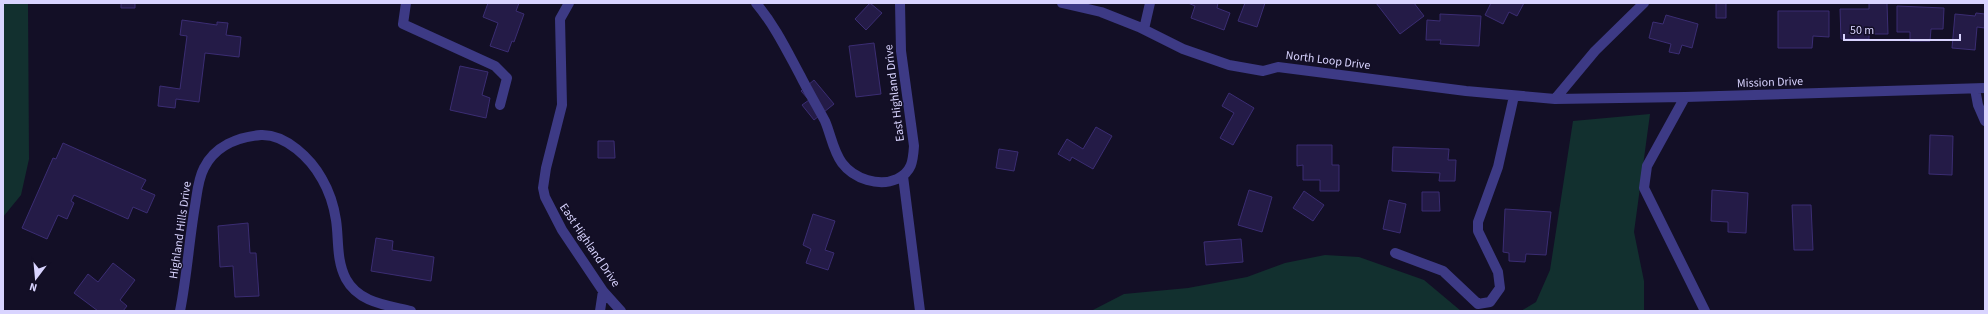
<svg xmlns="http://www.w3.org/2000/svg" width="1988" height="314" viewBox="0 0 1988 314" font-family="'Source Sans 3',sans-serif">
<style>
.green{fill:#12302f}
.building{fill:#241b47;stroke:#3b2d73}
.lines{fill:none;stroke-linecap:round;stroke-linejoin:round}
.minor{stroke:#3d3a85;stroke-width:10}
.labels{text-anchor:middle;stroke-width:3;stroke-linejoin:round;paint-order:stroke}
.street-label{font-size:12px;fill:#d9d4ff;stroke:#130f26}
</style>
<rect width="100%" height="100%" fill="#130f26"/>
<path class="green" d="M3 3H28L29 159 21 195 3 217Z
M1650 114 1634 232 1644 281V311H1521L1536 302 1550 270 1573 121Z
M1325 255 1359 257 1424 280 1461 311H1091L1124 294 1188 288 1247 277 1285 263Z"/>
<path class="building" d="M121 3H135V8H121Z
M488 3H519L516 11 524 14 514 42 512 41 508 52 490 46 498 23 483 17Z
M870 3 882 13 866 30 855 19Z
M1188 3H1218L1217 8 1230 13 1224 30 1191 18 1195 6Z
M1245 3H1265L1257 27 1238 21Z
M1376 3H1414L1424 16 1400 34Z
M1491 3H1524L1517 16 1509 12 1503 24 1485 15Z
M1716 3H1726V18H1716Z
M1869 3H1887L1888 34H1869V39H1841L1840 9H1869Z
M1897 6 1944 8 1943 29H1931L1930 41H1910V32H1897Z
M1778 11H1829V37L1813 36 1812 48H1778Z
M1976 13 1985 14V28L1977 27 1975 50 1952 48 1955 14 1975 16Z
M1440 14 1481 16 1479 46 1440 44 1441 40H1426L1427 20 1440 21Z
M1666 15 1698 24 1692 48 1682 45 1679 54 1669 52 1671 44 1649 38 1653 22 1663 24Z
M182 20 217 25V22L228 23 226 35 241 37 239 57 205 53 199 102 176 99 175 108 158 106 160 86 180 89 187 36 180 35Z
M874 43 881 94 856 97 849 46Z
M460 66 488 72 482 95 490 98 486 118 450 110Z
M814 80 834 104 814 120 802 105 809 100 801 91Z
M1229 93 1254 108 1233 145 1220 138 1234 113 1222 106Z
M1096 127 1112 136 1093 169 1072 157 1070 161 1058 154 1067 139 1083 149Z
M1930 135 1953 136 1952 175 1929 174Z
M598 141H614L615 158H598Z
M63 143 146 180 141 189 155 195 147 213 133 207 128 219 74 195 71 201 74 203 67 219 58 215 47 239 22 228 53 158 56 159Z
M1297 145H1332V165H1339V191H1320V180H1303V165L1297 166Z
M1393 147 1449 149 1448 160H1456L1455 181H1439L1440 173 1392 171Z
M999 149 1018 152 1014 171 996 168Z
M1249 190 1272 197 1262 232 1238 225Z
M1712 190 1748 193 1746 233 1728 232V222L1711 221Z
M1304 191 1324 205 1313 221 1293 208Z
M1422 192H1439L1440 211H1422Z
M1389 200 1406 204 1400 233 1383 229Z
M1792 205H1811L1813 250H1794Z
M1505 209 1551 212 1546 255 1526 254 1525 262 1509 261V253L1503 252Z
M813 214 835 221 825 250 834 253 828 270 806 263 811 249 803 245Z
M248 223 250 253H256L259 296 235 297 233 266 220 267 218 226Z
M376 238 393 241 392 250 434 257 431 281 371 271Z
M1241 239 1243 262 1206 265 1204 242Z
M113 263 135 280 120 300 127 306 123 311H98L74 293 88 274 98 282Z"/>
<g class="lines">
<path class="minor" d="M406 3 403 24 495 66 507 78 500 105
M569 3 560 19 562 105 546 168 543 188 545 197 562 230 603 291 621 311
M756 3C775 26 786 49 800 75 808 91 817 106 825 121 831 135 833 151 842 163 854 179 879 187 897 179 912 172 913 161 914 146L901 51 900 3
M1062 3 1101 12 1139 27 1183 49 1229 65 1263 71 1278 67 1466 91 1555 99 1685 97 1985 88
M1144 29 1150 3
M1975 89 1978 105 1985 121
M1685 97 1647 166 1644 188 1705 311
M1555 99 1595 51 1644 3
M903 176 920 311
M1395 253 1443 271 1478 304 1490 302 1500 288 1498 272 1478 231V222L1498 167 1514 96
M180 311C187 276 189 241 195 206 197 194 198 179 204 168 215 146 238 137 261 135 286 134 311 159 322 179 329 191 334 207 336 220 339 239 336 260 346 279 359 303 387 305 411 311
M600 311 603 291"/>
</g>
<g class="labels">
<g class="street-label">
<text transform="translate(1328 60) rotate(7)" y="4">North Loop Drive</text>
<text transform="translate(1770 82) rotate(-2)" y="4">Mission Drive</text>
<text transform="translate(894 93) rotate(-97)" y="4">East Highland Drive</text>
<text transform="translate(180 230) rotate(-82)" y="4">Highland Hills Drive</text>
<text transform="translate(590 245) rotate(56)" y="4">East Highland Drive</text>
</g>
</g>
<rect width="1988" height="314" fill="none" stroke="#d9d4ff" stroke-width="8"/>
<g transform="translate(36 278) rotate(196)" stroke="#130f26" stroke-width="3" paint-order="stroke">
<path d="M0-3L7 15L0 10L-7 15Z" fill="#d9d4ff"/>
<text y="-6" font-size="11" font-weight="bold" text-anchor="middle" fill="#d9d4ff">N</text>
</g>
<path d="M1844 34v6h116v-6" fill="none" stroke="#d9d4ff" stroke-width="2"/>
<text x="1850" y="34" font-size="12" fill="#d9d4ff" stroke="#130f26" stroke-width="3" paint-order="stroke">50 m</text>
</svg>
